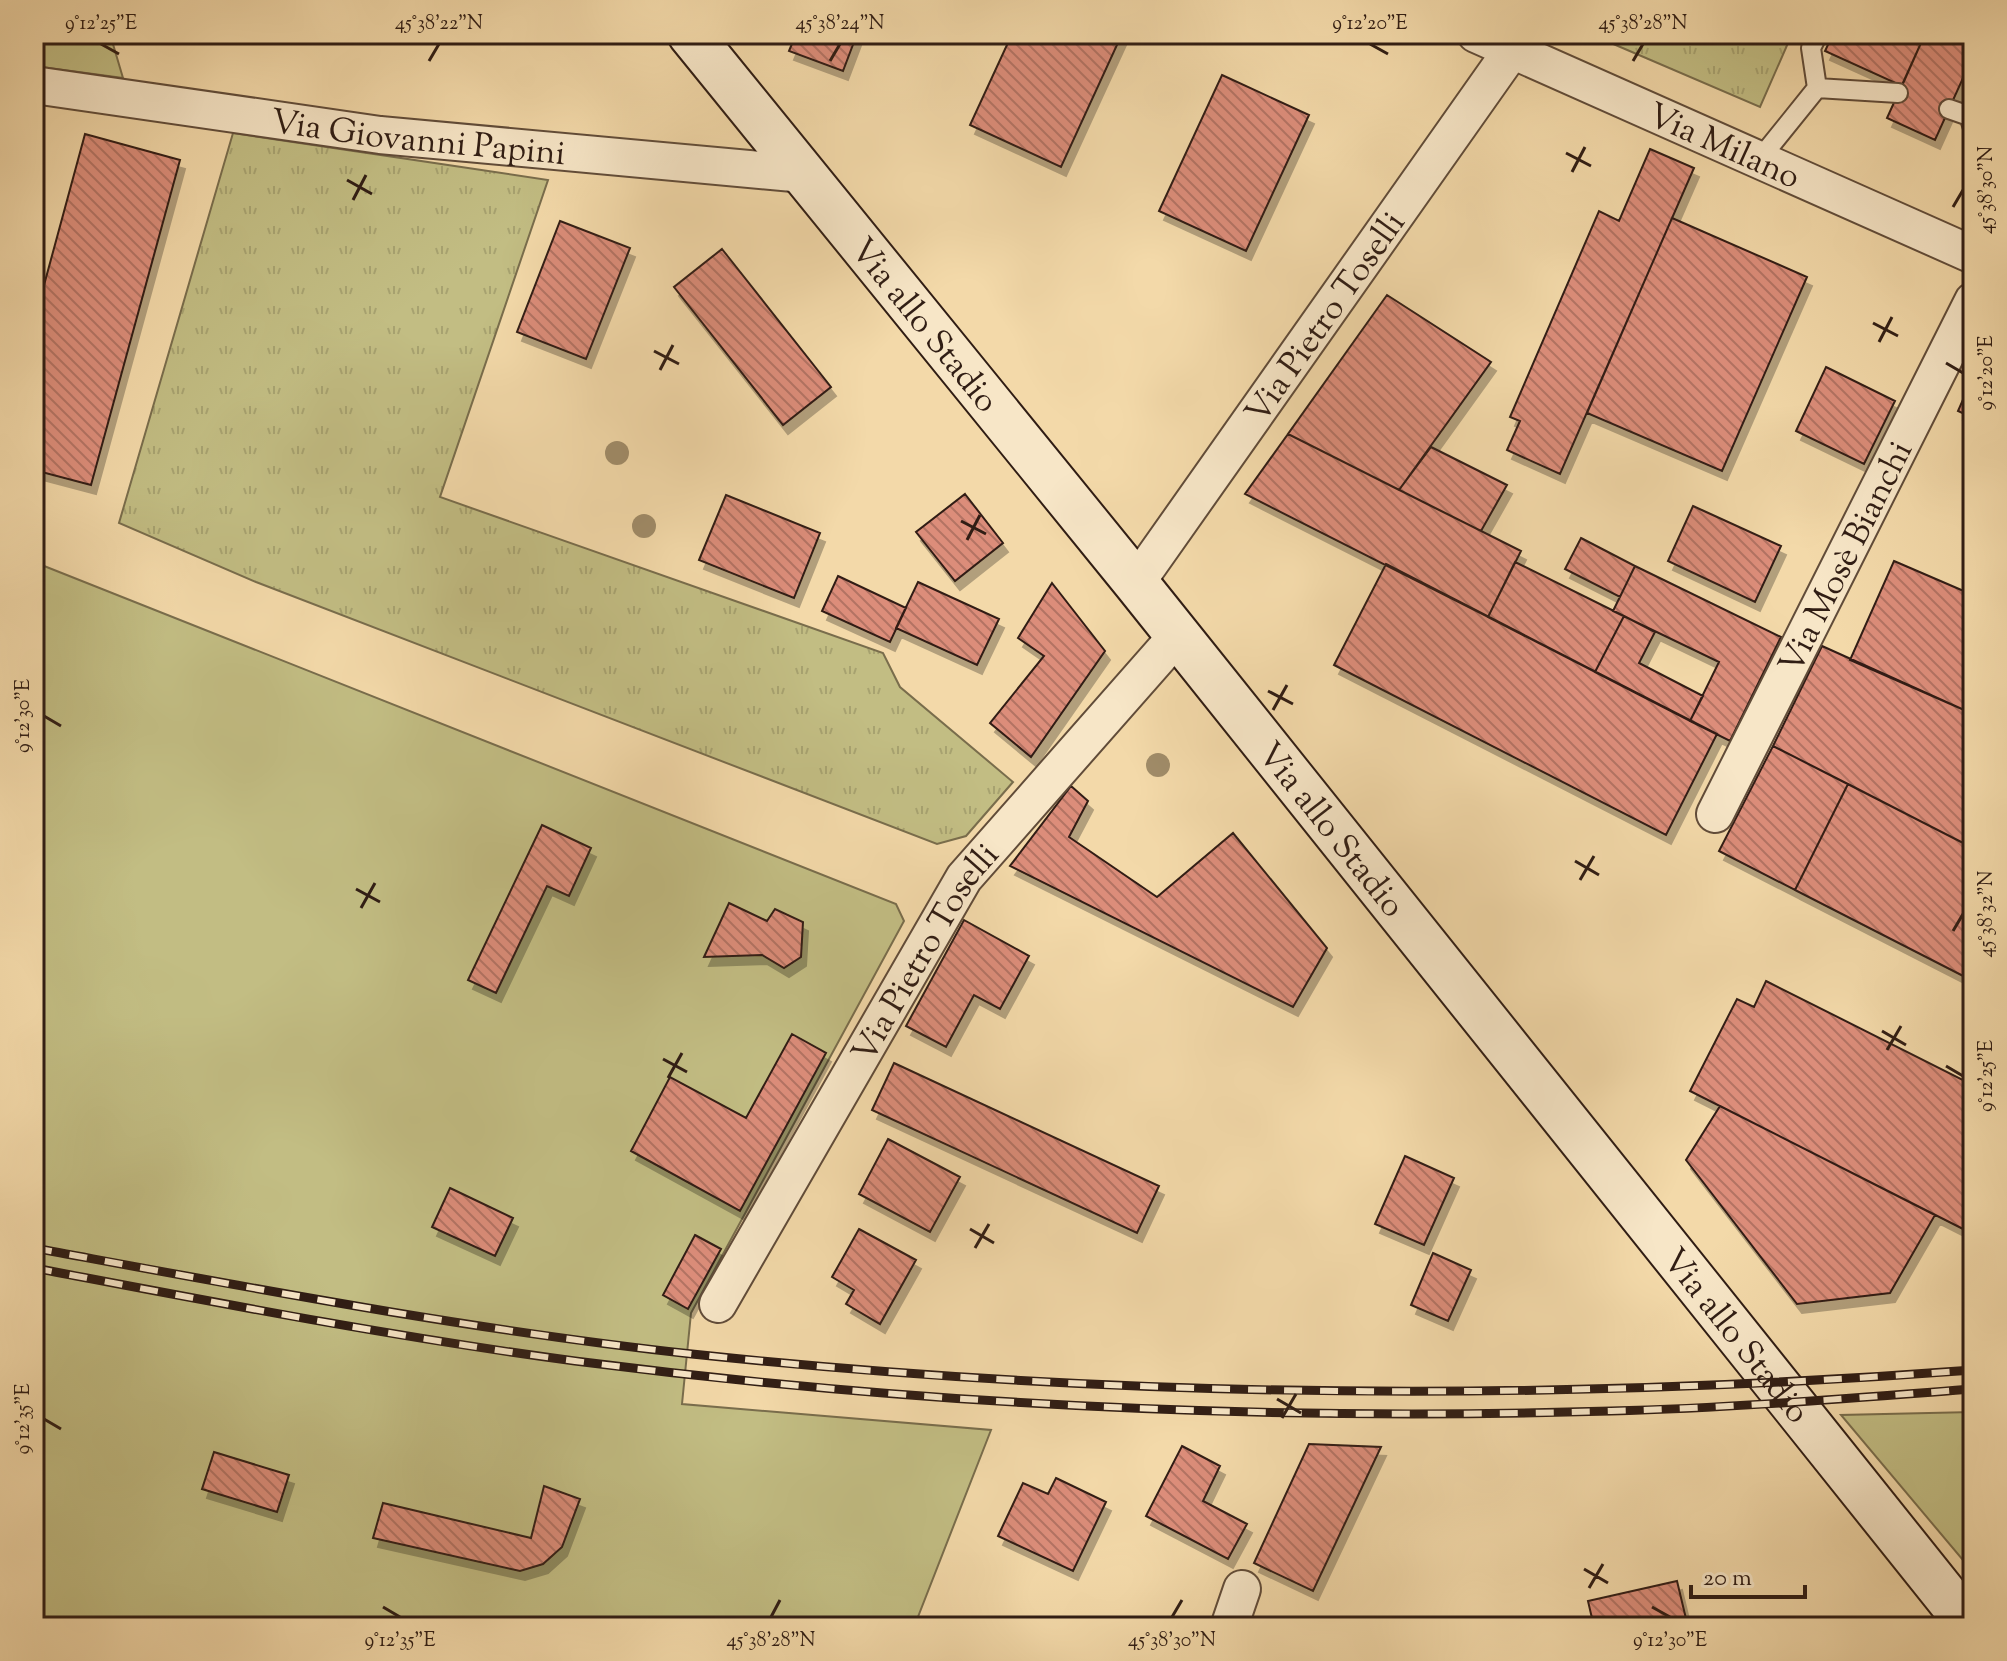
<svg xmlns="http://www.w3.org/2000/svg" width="2007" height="1661" viewBox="0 0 2007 1661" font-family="'Sorts Mill Goudy',serif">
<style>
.grass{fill:url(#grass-tufts);stroke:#796d4c;stroke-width:2}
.green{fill:#c2bd83;stroke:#796d4c;stroke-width:2}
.building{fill:url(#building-back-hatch);stroke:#301d14;stroke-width:2;filter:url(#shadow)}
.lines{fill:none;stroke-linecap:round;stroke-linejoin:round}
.service-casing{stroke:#614c39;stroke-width:22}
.minor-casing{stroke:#614c39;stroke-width:40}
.secondary-casing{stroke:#301d14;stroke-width:48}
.service{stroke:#f7e6c7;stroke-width:18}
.minor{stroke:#f7e6c7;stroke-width:36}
.secondary{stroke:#f7e6c7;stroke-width:44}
.rail-casing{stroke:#301d14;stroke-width:9}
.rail{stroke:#f7e6c7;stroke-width:6;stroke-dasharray:18;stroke-linecap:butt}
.tree{fill:#a08c69}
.ticks{fill:none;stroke:#301d14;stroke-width:3}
.labels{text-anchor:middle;stroke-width:8;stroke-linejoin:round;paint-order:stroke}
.street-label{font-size:34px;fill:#301d14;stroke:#f7e6c7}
.neatline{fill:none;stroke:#301d14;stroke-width:3}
.ticks-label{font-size:20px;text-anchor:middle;fill:#301d14}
</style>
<defs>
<pattern id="grass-tufts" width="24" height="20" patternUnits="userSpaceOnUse" patternTransform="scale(2)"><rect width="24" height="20" fill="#c2bd83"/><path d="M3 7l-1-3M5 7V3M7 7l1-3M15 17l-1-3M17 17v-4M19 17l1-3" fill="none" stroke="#a7a270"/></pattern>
<pattern id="building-back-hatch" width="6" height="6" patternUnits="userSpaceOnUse" patternTransform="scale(2)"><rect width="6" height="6" fill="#dc8d7a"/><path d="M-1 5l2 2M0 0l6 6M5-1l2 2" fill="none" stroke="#b37363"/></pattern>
<filter id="shadow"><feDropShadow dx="5" dy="9" stdDeviation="0" flood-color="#0004"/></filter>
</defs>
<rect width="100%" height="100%" fill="#f3d9a9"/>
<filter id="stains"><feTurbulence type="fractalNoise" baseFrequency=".0025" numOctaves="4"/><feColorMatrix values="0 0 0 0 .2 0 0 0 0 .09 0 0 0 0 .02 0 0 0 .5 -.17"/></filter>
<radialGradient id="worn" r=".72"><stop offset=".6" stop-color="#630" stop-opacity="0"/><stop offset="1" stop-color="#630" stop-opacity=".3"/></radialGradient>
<path class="grass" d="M1590 34H1792L1760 107Z
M233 133 548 180 440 497 883 653 900 687 1013 782 966 836 937 844 256 582 119 523Z"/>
<path class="green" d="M34 34H110L123 78 34 66Z
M34 562 896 904 904 921 691 1313 682 1404 991 1430 914 1627H34Z
M1973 1412V1572L1841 1415Z"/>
<path class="building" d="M796 34H857L843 71 789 51Z
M1012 34H1122L1061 167 970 125Z
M1833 34H1925L1902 86 1825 51Z
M1925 34H1973V56L1935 140 1887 118Z
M1222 75 1309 115 1246 251 1159 211Z
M85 134 180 160 91 485 34 470V322Z
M1650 149 1694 168 1560 474 1507 450 1520 421 1510 417 1599 211 1619 221Z
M1672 218 1807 277 1722 471 1587 413Z
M560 221 630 248 586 359 517 332Z
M722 249 831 387 783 425 674 287Z
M1387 295 1491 362 1399 490 1288 434Z
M1826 367 1895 401 1864 464 1796 431Z
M1973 377V418L1958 411Z
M1288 434 1521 551 1488 617 1245 494Z
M1431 447 1507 485 1481 531 1399 490Z
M965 494 1003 543 955 581 916 532Z
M726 495 820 533 794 598 699 560Z
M1693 506 1781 546 1755 602 1668 561Z
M1581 538 1635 566 1620 597 1565 569Z
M1894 561 1973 595V714L1850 660Z
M1515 562 1624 616 1595 672 1488 617Z
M1386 564 1717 734 1666 835 1334 665Z
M1635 566 1781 637 1730 741 1690 721 1719 662 1613 611Z
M838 576 906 608 890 642 822 611Z
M918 582 999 619 977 665 896 628Z
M1052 583 1105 651 1031 757 990 723 1044 656 1018 638Z
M1624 616 1655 632 1639 663 1703 696 1690 721 1595 672Z
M1822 646 1973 714V848L1773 746Z
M1773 746 1848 784 1795 890 1719 851Z
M1848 784 1973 848V981L1795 890Z
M1071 786 1088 801 1069 837 1157 897 1233 833 1327 948 1293 1007 1010 866Z
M542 825 591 848 569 896 547 886 496 993 468 980Z
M729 903 767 921 775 909 803 922 801 957 784 968 762 955 704 957Z
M964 920 1029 956 1000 1009 974 995 946 1047 906 1026Z
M1766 981 1973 1085V1234L1690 1091 1737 999 1754 1007Z
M792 1034 826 1053 740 1211 631 1151 670 1077 746 1118Z
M894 1063 1159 1186 1137 1233 872 1110Z
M1720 1106 1935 1215 1890 1293 1797 1304 1686 1160Z
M888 1139 960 1177 930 1232 859 1194Z
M1405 1156 1454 1178 1424 1245 1375 1224Z
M450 1188 513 1218 495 1256 432 1227Z
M859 1229 916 1260 880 1324 846 1304 854 1290 832 1277Z
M695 1235 721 1249 688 1309 663 1295Z
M1433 1253 1471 1270 1448 1321 1411 1305Z
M1309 1444 1381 1447 1313 1591 1254 1563Z
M1182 1446 1220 1466 1203 1501 1247 1524 1228 1559 1146 1516Z
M214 1452 289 1475 277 1512 202 1489Z
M1056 1478 1106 1502 1073 1571 998 1536 1023 1483 1048 1494Z
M544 1486 580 1499 562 1547 543 1564 520 1571 373 1538 383 1503 531 1538Z
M1677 1581 1688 1627H1594L1588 1601Z"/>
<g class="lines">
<defs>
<path id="service" d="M1817 88 1811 48 1818 34
M1949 109 1969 116 1973 128
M1759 160 1817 88 1898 93"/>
<g id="minor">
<path id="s1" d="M1476 34 1973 255"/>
<path id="s2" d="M34 85 380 135 804 174"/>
<path id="s3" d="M1136 583 1512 50 1517 34"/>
<path id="s4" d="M1715 814 1973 301"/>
<path id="s5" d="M718 1304 964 878 1177 636"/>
<path d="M1229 1627 1242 1589"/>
</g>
<g id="secondary">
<path id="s6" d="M690 34 1136 583 1971 1627"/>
</g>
</defs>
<use href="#service" class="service-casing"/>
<use href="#minor" class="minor-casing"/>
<use href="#secondary" class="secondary-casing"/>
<use href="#service" class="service"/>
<use href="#minor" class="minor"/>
<use href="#secondary" class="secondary"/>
<defs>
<path id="rail" d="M34 1248C252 1288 471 1330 692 1354 1119 1399 1545 1402 1973 1370
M34 1268C214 1302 393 1337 575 1361 918 1405 1265 1421 1611 1411 1732 1408 1853 1398 1973 1389"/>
</defs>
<use href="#rail" class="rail-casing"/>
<use href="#rail" class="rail"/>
</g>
<g class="tree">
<circle cx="617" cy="453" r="12"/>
<circle cx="644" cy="526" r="12"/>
<circle cx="1158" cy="765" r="12"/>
</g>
<path class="ticks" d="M101 44 119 54M1370 44 1388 54M429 61 439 44M830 61 840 44M1633 61 1643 44M1566 153 1591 166M1572 172 1585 147M347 180 372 194M353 200 366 175M1953 207 1963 190M1873 323 1898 336M1879 342 1892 317M654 351 679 364M1946 363 1963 373M660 370 673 345M961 521 986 534M967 540 980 515M1268 691 1293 704M1273 710 1287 685M44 716 61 726M1575 861 1599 875M1580 880 1594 856M356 889 380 902M361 908 375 883M1953 931 1963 914M1882 1031 1906 1045M1887 1050 1901 1026M663 1059 687 1072M1946 1066 1963 1076M668 1078 682 1053M970 1229 994 1243M975 1248 989 1224M1277 1399 1301 1413M1282 1418 1296 1394M44 1419 61 1429M1584 1569 1608 1583M1589 1588 1603 1564M383 1607 400 1617M1652 1607 1670 1617M771 1617 780 1600M1172 1617 1182 1600"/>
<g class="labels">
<g class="street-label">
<text dy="12" stroke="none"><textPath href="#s2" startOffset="388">Via Giovanni Papini</textPath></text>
<text dy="12" stroke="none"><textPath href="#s1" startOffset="272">Via Milano</textPath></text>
<text dy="12" stroke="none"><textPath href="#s3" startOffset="326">Via Pietro Toselli</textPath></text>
<text dy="12" stroke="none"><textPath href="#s6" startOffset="374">Via allo Stadio</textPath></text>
<text dy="12" stroke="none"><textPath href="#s4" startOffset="288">Via Mosè Bianchi</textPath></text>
<text dy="12" stroke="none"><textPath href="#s6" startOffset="1022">Via allo Stadio</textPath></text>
<text dy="12" stroke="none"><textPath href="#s5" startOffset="408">Via Pietro Toselli</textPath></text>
<text dy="12" stroke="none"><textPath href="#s6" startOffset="1670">Via allo Stadio</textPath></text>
</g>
</g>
<rect width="2007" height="1661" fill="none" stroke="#f3d9a9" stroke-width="88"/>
<path d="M1691 1585v12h114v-12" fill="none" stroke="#301d14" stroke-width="4"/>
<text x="1703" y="1585" font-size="24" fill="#301d14" stroke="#f7e6c7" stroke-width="6" paint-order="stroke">20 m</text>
<rect x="44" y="44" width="1919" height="1573" class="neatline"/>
<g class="ticks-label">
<text x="101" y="29">9°12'25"E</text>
<text x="439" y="29">45°38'22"N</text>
<text x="840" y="29">45°38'24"N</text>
<text x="1370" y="29">9°12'20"E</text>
<text x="1643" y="29">45°38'28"N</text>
<text transform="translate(1985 190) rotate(-90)" y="7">45°38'30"N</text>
<text transform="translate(1985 373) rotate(-90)" y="7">9°12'20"E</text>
<text transform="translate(22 716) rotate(-90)" y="7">9°12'30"E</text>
<text transform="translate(1985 914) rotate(-90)" y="7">45°38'32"N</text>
<text transform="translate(1985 1076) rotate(-90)" y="7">9°12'25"E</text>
<text transform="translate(22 1419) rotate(-90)" y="7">9°12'35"E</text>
<text x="400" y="1646">9°12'35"E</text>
<text x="771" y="1646">45°38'28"N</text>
<text x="1172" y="1646">45°38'30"N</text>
<text x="1670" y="1646">9°12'30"E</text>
</g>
<rect width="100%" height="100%" filter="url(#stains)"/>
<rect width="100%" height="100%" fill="url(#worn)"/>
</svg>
